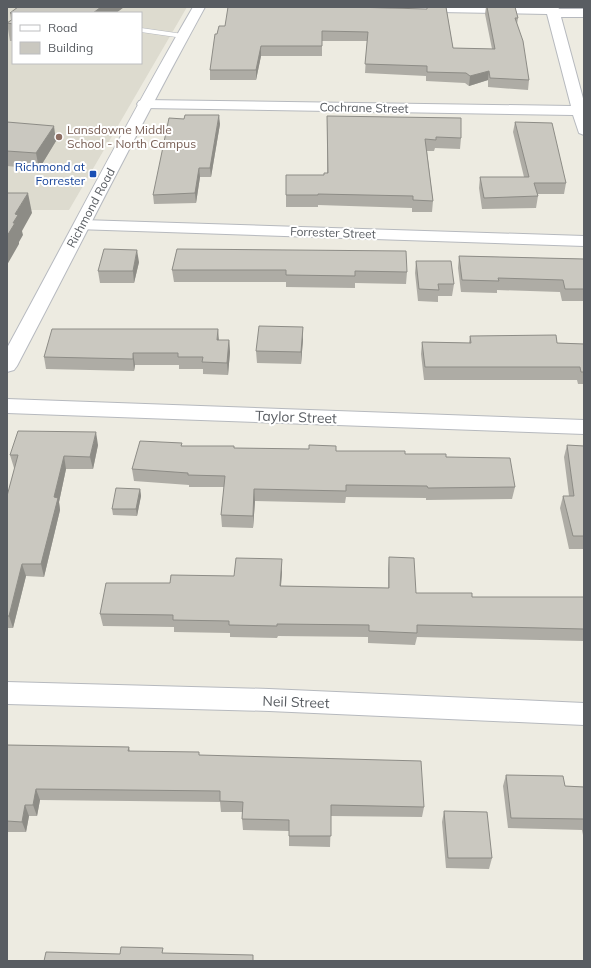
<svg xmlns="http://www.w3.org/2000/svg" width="591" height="968" viewBox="0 0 591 968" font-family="Mulish,sans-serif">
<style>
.education{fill:#dddbcf;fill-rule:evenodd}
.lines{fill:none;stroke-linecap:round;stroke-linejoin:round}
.lane-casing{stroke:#b6b9be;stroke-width:1}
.street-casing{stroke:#b6b9be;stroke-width:2}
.secondary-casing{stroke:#b7bac0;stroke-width:2}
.lane{fill:#fff;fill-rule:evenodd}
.street{fill:#fff;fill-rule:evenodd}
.secondary{fill:#fff;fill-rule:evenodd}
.wall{fill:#aeaca5}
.shaded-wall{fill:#8d8c86}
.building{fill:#cac8c0;stroke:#8d8c86}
.education-dot{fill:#8d6e63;stroke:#fff;stroke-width:1.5}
.transit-dot{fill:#1a4fb4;stroke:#fff;stroke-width:1.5}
.labels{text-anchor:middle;stroke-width:4;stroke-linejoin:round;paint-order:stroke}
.far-street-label{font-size:12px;fill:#595d62;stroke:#fff}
.far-education-label{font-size:12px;fill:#785e54;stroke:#fff;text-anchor:start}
.far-transit-label{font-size:12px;fill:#164399;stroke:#fff;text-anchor:end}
.street-label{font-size:14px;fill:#595d62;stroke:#fff}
</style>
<rect width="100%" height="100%" fill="#edebe1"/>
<path class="education" d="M7 7H187L69 210H7ZM13 13H141V63H13Z"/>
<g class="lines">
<defs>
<path id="lane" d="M141 28 183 34 187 36 183 38 141 32Z"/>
<path id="street" d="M378 7H558L559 9H584V17H561L584 102V135L579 133 573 115 144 108 139 107 137 104 139 101 144 100 571 106 547 14 384 11Z
M82 220 584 236V246L76 229 74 225 76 221Z
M7 399 584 420V434L7 413Z
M7 682 269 689 584 703V725L269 711 7 704Z"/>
<path id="secondary" d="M193 7H205C140 125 80 246 17 366L14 370 7 372V348C69 234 128 119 193 7Z"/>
</defs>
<use href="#lane" class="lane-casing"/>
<use href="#street" class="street-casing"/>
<use href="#secondary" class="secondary-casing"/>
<use href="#lane" class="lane"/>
<use href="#street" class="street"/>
<use href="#secondary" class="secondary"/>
</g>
<path class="wall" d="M8 7H124L116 13H13V41H10L7 23 11 20 10 13 16 8Z
M427 7H446L453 48 492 49 485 14 486 7H515L518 18 517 24 529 80 528 90 488 87V80L469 86 465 83 426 81V76L365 73 367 41H322V56H261L256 80H210V70L217 34 427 9Z
M327 116 461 138 460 149 435 148 434 151H427L433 201 432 212H412V208L318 205V207H286V195L327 173Z
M7 122 56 141 39 169 7 166Z
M515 122 566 183 564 194H537L538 196 536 208 482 209 479 188 480 177H524L513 132Z
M220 124 211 177H200L196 203 154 204 153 195Z
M177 249 407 272 406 284 355 283V288L286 287V282H174L172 270Z
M459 256 584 259V301H562L560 292 497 290V293L461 292 458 268Z
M416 261 454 284 452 296H438V302L418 301 415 273Z
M139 262 134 283H100L98 271Z
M470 336 557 343 584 344V384H578L577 380H424L421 354 422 342 469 343Z
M303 339 301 364 257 363 256 351Z
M219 340H229L230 352 228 375 203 374V369H179V365H135L134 371 46 369 44 357Z
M98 445 93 469H66L59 502 60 510 44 577 26 576 13 628H7V496L15 468H14L10 455Z
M567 445 584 446V549H569L560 508 563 496H569L564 457Z
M182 446 234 448 336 451 405 454 446 457 515 487 512 499 426 500V498L346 497 345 503 255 501 253 528 222 527 221 515 224 487H189V485L134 481 132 469Z
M140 489 141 496 137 516 113 515 112 509Z
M389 557 416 593 472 597H584V641L417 637 415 645 368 643V637L278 636 277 638 230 637V633L174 632V627L103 626 100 614 170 583 282 571 281 586 388 588V569Z
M7 745 129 747 130 751 200 755 424 807 422 817 331 816 330 847 289 846V831L243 830 242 819 243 812H221L220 802 40 800 37 816H29L26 832H7Z
M506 775 565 786 584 787V835H583L582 830 508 828 503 786Z
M444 811 492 858 489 869 446 868 442 822Z"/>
<path class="shaded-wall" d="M101 7H124L116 13H93Z
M261 46V56L256 80V70Z
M489 71 488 80 469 86 470 76Z
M219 115 220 124 211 177 210 168Z
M54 126 56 141 39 169 36 153Z
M199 168 200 177 196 203 195 193Z
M28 193 32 213 22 231 23 235 19 242V244L7 265V236L13 223 15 214Z
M137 250 139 262 134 283 133 271Z
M303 327V339L301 364V352Z
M218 329 219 341 217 340Z
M229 340 230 352 228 375 227 363Z
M133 353 135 365 134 371 133 359Z
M96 432 98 445 93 469 90 457Z
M64 456 66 469 59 502 60 510 44 577 41 564 54 497Z
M140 489 141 496 137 516 136 509Z
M254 489 255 501 253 528V516Z
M282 559V571L280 598V586Z
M22 564 26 576 13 628 9 616Z
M36 789 40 800 37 816 33 805Z
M25 805 29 816 26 832 22 822Z"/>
<path class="building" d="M18 7H101L93 13H10Z
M228 7H352L427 9V7H446L453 48 495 49 487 7H515L518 18H515L523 41 529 80 490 78 489 71 470 76 466 73 427 72V66L365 64 368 32 322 31V46H261L256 70H210L215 34H217L219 26H225Z
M13 19V24L7 23Z
M185 115H219L210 168H199L195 193 153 195 169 118 184 119Z
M327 116 461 118V138L436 137V140L425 139 433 201 413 200V196L318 194V195H286V175H324V173H328Z
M7 122 54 126 36 153 7 151Z
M515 122 552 123 566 183H534L538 196 484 198 480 177H529Z
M7 193H28L15 214 18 215 13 223H15L7 236Z
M104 249 137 250 133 271H98Z
M177 249 406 251 407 272 355 271V276L286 275V270H172Z
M459 256 584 259V289H565L563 280 498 278 499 281 462 280Z
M416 261H451L454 284H438L439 290 419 289Z
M259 326 303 327 301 352 256 351Z
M52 329H218L217 340H229L227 363 202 362 203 357H178V353H133V359L44 357Z
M556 335 557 343 584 344V372H581L580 367H425L422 342 471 343 470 336Z
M18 431 96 432 90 457 64 456 54 497 58 498 41 564H22L9 616H7V496L18 455H10Z
M140 441 182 443 181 446H234V448L309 449V445L336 446V451H405V454H446V457L510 458 515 487 428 488 427 486 346 485V491L254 489 253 516 221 515 225 476 188 475V473L132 469Z
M567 445 584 446V536H573L563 496H574Z
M116 488 140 489 136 509H112Z
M389 557 414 558 416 593H472V597H584V629L417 625V633L369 631V625L277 624V626L229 625V621L173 620V615L100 614 106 583H170L171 575 234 576 236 558 282 559 280 586 389 588Z
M7 745 129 747 128 751 199 752V755L421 761 424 807 331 805V836H289V820L242 819 243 802 220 801V791L36 789 33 805H25L22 822 7 821Z
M506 775 563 776 565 786 584 787V819L511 818Z
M444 811 487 812 492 858H448Z
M121 947 163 948 162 953 253 955V961H44L46 952 120 954Z"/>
<circle class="education-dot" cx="59" cy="137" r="4"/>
<rect class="transit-dot" x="89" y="170" width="8" height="8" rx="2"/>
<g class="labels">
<g class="far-street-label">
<text transform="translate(364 108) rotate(1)" y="4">Cochrane Street</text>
<text transform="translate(91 208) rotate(-62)" y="4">Richmond Road</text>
<text transform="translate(333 233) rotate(2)" y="4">Forrester Street</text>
</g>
<g class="far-education-label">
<text x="67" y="134">Lansdowne Middle<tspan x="67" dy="14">School - North Campus</tspan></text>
</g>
<g class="far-transit-label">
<text x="85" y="171">Richmond at<tspan x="85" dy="14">Forrester</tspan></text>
</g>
<g class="street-label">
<text transform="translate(296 417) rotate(2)" y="5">Taylor Street</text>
<text transform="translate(296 702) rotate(2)" y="5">Neil Street</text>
</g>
</g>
<rect width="591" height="968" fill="none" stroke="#595d62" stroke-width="16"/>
<rect x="12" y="12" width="130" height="52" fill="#ffffff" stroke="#bdbec0"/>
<rect x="20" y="25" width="20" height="6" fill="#ffffff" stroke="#bdbec0"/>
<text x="48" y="32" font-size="12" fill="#595d62">Road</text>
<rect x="20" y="42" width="20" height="12" fill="#cac8c0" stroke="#bdbec0"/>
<text x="48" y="52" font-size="12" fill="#595d62">Building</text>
</svg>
